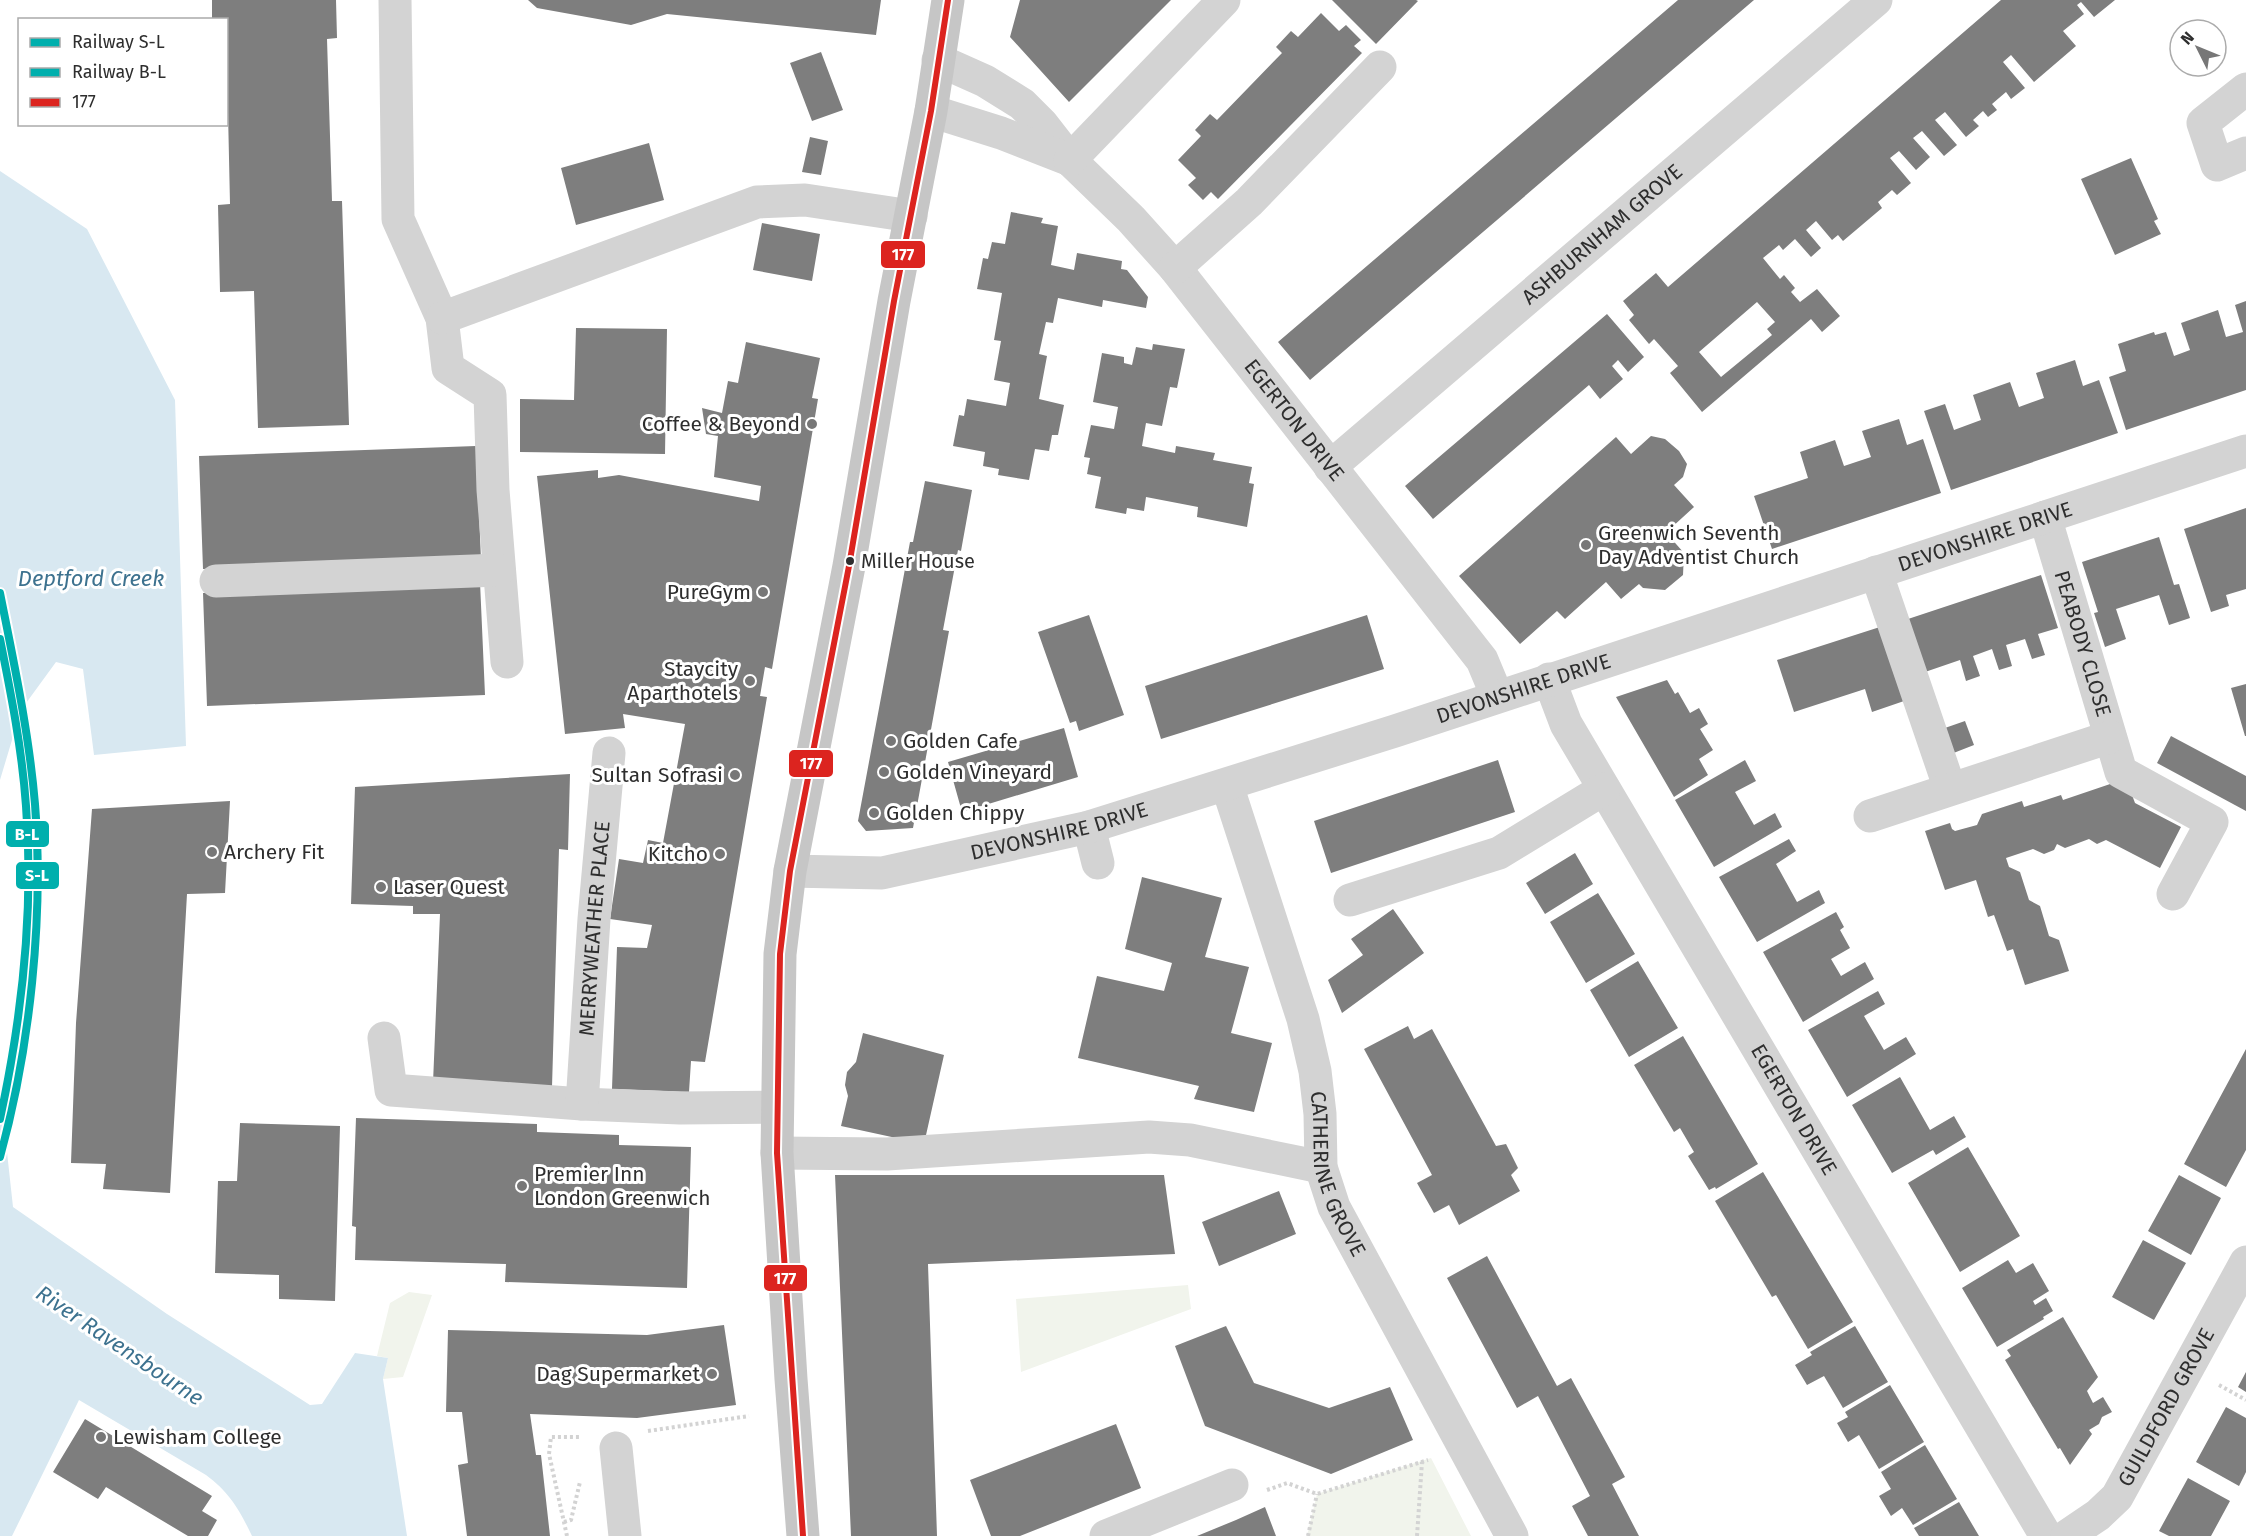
<svg xmlns="http://www.w3.org/2000/svg" width="2246" height="1536" viewBox="0 0 2246 1536" font-family="'Fira Sans',sans-serif">
<style>
.green{fill:#f1f4ec}
.water{fill:#d8e8f1}
.building{fill:#7e7e7e;fill-rule:evenodd}
.lines{fill:none;stroke-linecap:round;stroke-linejoin:round}
.path{stroke:#d3d3d3;stroke-width:4;stroke-dasharray:3 3;stroke-linecap:butt}
.minor{stroke:#d3d3d3;stroke-width:33}
.major{stroke:#c6c6c6;stroke-width:33}
.bus-1-casing{stroke:#fff;stroke-width:10}
.bus-1{stroke:#dc241f;stroke-width:6}
.rail-1-casing{stroke:#fff;stroke-width:12}
.rail-2-casing{stroke:#fff;stroke-width:12}
.rail-1{stroke:#00afad;stroke-width:8}
.rail-2{stroke:#00afad;stroke-width:8}
.poi-dot{fill:#777;stroke:#fff;stroke-width:2}
.bus-dot{fill:#2e2e2e;stroke:#fff;stroke-width:2}
.labels{text-anchor:middle;stroke-width:6;stroke-linejoin:round;paint-order:stroke}
.bus-label{font-size:20px;fill:#2e2e2e;stroke:#fff;text-anchor:start}
.street-label{font-size:21px;fill:#2e2e2e;stroke:#fff}
.poi-label{font-size:21px;fill:#2e2e2e;stroke:#fff;text-anchor:start}
.water-label{font-size:22px;font-style:italic;fill:#3d728f;stroke:#fff}
.line-badge{stroke:#fff;stroke-width:2}
.badge-label{font-size:16px;text-anchor:middle;font-weight:bold;fill:#fff}
</style>
<rect width="100%" height="100%" fill="#fff"/>
<path class="green" d="M1188 1285 1191 1309 1021 1372 1016 1299Z
M409 1292 432 1295 403 1377 383 1379 388 1358 377 1356 390 1303Z
M1431 1458 1471 1536H1307L1317 1494Z"/>
<path class="water" d="M0 171 87 229 175 400 186 746 94 755 83 669 56 662 21 710 0 780Z
M0 1088 13 1207 167 1314 310 1405 322 1404 355 1353 388 1358 383 1379 407 1536H252C239 1509 230 1493 206 1475L79 1400 12 1536H0Z"/>
<path class="building" d="M212 0H336L337 38 327 39 332 201H342L349 425 258 428 254 291 220 292 218 205 230 204 226 20H212Z
M528 0H881L876 35 667 14 631 25 537 8Z
M1020 0H1171L1069 102 1010 37Z
M1332 0H1416L1418 1 1376 44Z
M1678 0H1754L1310 380 1278 342Z
M2001 0H2115L2094 17 2081 2 2077 5 2084 14 2063 31 2076 46 2034 82 2011 55 2003 62 2025 88 2011 99 2006 92 1992 104 1997 110 1988 117 1983 111 1973 120 1979 126 1966 137 1945 112 1935 120 1957 145 1944 156 1922 131 1913 138 1930 157 1916 170 1899 151 1890 158 1911 183 1897 195 1892 190 1878 202 1882 208 1843 241 1838 235 1832 240 1816 221 1806 230 1821 248 1811 257 1795 239 1783 250 1779 245 1763 258 1780 279 1784 275 1795 288 1791 292 1800 302 1817 289 1840 316 1822 332 1811 319 1702 412 1670 373 1678 366 1654 339 1649 344 1629 320 1634 315 1623 301 1656 273 1668 287ZM1757 302 1775 322 1767 329 1772 335 1721 377 1699 352Z
M1321 13 1339 31 1346 25 1361 40 1354 46 1362 53 1218 199 1211 192 1203 200 1188 185 1196 178 1178 160 1201 136 1195 130 1210 114 1217 120 1282 53 1276 47 1291 31 1298 37Z
M821 52 843 110 812 121 790 63Z
M810 137 828 141 821 175 802 172Z
M649 143 664 200 576 225 561 168Z
M2131 158 2158 219 2154 221 2161 234 2115 255 2081 179Z
M1011 212 1043 218 1041 223 1058 226 1051 265 1074 270 1077 253 1122 261 1121 269 1127 270 1148 297 1146 308 1103 300 1102 307 1058 298 1053 323 1046 322 1039 354 1047 356 1039 399 1064 405 1058 435H1052L1049 451 1035 449 1029 480 998 475 999 469 983 466 985 452 953 446 959 415 964 416 967 399 1006 406 1010 383 994 380 1001 341 994 340 1002 293 977 289 983 258 988 259 992 242 1005 244Z
M762 223 820 234 812 281 753 270Z
M2246 301V390L2126 430 2109 377 2126 371 2118 344 2154 332 2155 335 2166 332 2174 356 2190 350 2181 323 2201 316 2218 310 2226 337 2243 332 2235 305Z
M1607 314 1644 357 1628 372 1618 360 1612 366 1623 379 1600 399 1589 385 1433 519 1405 486Z
M576 328 667 329 665 454 520 452V399L574 400Z
M746 342 820 358 812 398 818 399 772 669 765 667 760 696 767 697 705 1062 691 1061 689 1092 612 1089 617 947 647 948 652 925 610 919 619 859 643 863 648 840 663 843 685 724 623 714 625 728 565 734 537 476 598 470V478L619 475 759 501 761 486 714 477 718 436 706 434 702 408 722 413 728 381 738 383Z
M1153 344 1185 349 1177 388 1170 387 1162 426 1146 423 1142 446 1175 453 1176 446 1215 453 1213 460 1252 467 1249 483 1254 484 1247 527 1197 517 1198 507 1146 497 1144 511 1127 508 1126 514 1095 508 1101 477 1087 474 1090 458 1084 457 1091 425 1114 429 1118 407 1093 402 1102 353 1124 357V363L1132 365 1136 347 1152 350Z
M2075 360 2083 386 2099 380 2118 433 1951 490 1924 411 1945 404 1954 430 1981 420 1973 395 2010 382 2019 407 2044 398 2036 373Z
M1899 419 1907 445 1923 439 1941 493 1772 549 1754 496 1808 478 1800 452 1835 440 1844 466 1871 457 1862 431Z
M1651 436 1665 439 1679 451 1687 464 1683 477 1674 485 1694 507 1671 528 1674 532 1669 536 1684 553 1683 575 1665 590 1643 588 1639 584 1621 599 1606 582 1565 619 1557 611 1520 644 1459 576 1616 437 1631 454Z
M476 446 481 559 203 569 199 456Z
M925 481 972 490 961 551 958 550 943 630 949 631 913 828 866 831 858 821 910 542H913Z
M2246 508V589L2226 595 2229 606 2211 612 2184 529Z
M2159 537 2174 585 2179 584 2190 618 2169 625 2159 595 2116 609 2126 639 2105 647 2094 613 2098 612 2082 562Z
M2041 575 2058 628 2038 634 2045 655 2032 659 2025 639 2006 645 2012 666 1999 670 1992 649 1973 656 1980 676 1966 681 1960 660 1925 672 1908 619Z
M480 582 485 695 207 706 203 593Z
M1089 615 1124 715 1079 731 1076 721 1070 723 1038 632Z
M1367 615 1384 669 1161 739 1145 686Z
M1883 626 1907 700 1872 712 1865 689 1794 712 1777 660Z
M1667 680 1675 694 1678 692 1690 713 1699 708 1708 724 1700 729 1713 750 1699 759 1708 775 1674 797 1616 697Z
M2246 684V736H2245L2231 688Z
M1965 721 1974 745 1951 754 1942 729Z
M1064 728 1078 777 962 812 948 762Z
M2171 736 2246 776V811L2157 763Z
M1498 760 1515 812 1331 873 1314 821Z
M1745 760 1756 781 1735 792 1754 825 1775 813 1782 827 1714 867 1675 800Z
M570 774 568 850 559 849 552 1087 433 1083 440 914H413V906L351 904 355 787Z
M2119 781 2129 787 2135 803 2181 827 2160 868 2106 840 2097 844 2089 839 2065 848 2057 844 2054 850 2044 854 2033 849 2006 858 2009 867 2020 872 2029 900 2040 906 2049 936 2059 940 2069 971 2025 985 2013 949 2007 951 1994 915 1988 917 1976 880 1945 890 1925 831 1950 823 1952 829 1955 831 1977 825 1982 814 2022 801 2024 807 2061 795 2063 800Z
M230 801 225 893 187 894 170 1193 103 1189 106 1164 71 1163 76 1023 92 809Z
M1789 839 1796 851 1776 864 1797 902 1819 890 1825 903 1757 942 1719 877Z
M1575 853 1593 884 1545 914 1526 883Z
M1142 877 1222 898 1205 957 1249 967 1231 1033 1272 1043 1254 1112 1194 1099 1199 1086 1078 1058 1097 976 1164 991 1172 963 1125 949Z
M1598 893 1635 954 1586 983 1550 922Z
M1393 909 1424 953 1342 1013 1328 980 1363 955 1351 939Z
M1836 912 1844 927 1840 930 1850 948 1831 959 1841 976 1865 962 1874 979 1803 1022 1763 952Z
M1638 961 1678 1028 1629 1057 1590 990Z
M1878 991 1885 1004 1864 1016 1884 1050 1906 1037 1916 1054 1847 1097 1808 1030Z
M1408 1026 1414 1039 1432 1029 1496 1146 1506 1144 1518 1168 1511 1175 1520 1191 1459 1225 1449 1205 1434 1213 1417 1183 1432 1175 1364 1049Z
M863 1033 944 1055 924 1144 841 1126 848 1096 845 1085 847 1072 856 1062Z
M1683 1036 1758 1164 1716 1189 1715 1187 1709 1190 1688 1156 1694 1152 1680 1128 1674 1132 1634 1065Z
M2246 1049V1150L2226 1187 2184 1164Z
M1900 1077 1930 1130 1954 1116 1966 1137 1936 1155 1933 1150 1892 1173 1852 1105Z
M356 1118 537 1124V1132L619 1135V1145L691 1147 687 1288 505 1282 506 1264 355 1260 356 1227 352 1226Z
M240 1123 340 1126 335 1301 279 1299V1275L215 1273 218 1181H237Z
M1968 1147 2020 1236 1960 1272 1908 1183Z
M1763 1172 1853 1322 1808 1349 1776 1295 1772 1297 1715 1201Z
M835 1175H1164L1175 1254 928 1264 937 1536H851Z
M2179 1175 2221 1198 2191 1255 2148 1231Z
M1279 1191 1296 1234 1219 1266 1202 1222Z
M2143 1240 2186 1263 2154 1320 2112 1297Z
M1487 1256 1557 1386 1571 1378 1612 1453 1625 1477 1612 1484 1639 1536H1588L1572 1506 1590 1496 1538 1396 1517 1408 1447 1278Z
M2008 1260 2016 1273 2033 1263 2049 1291 2033 1301 2035 1305 2046 1298 2053 1311 2043 1317 2044 1319 1997 1347 1962 1288Z
M2063 1317 2098 1377 2087 1391 2093 1403 2103 1397 2112 1412 2102 1417 2099 1424 2089 1430 2092 1434 2070 1465 2060 1448 2058 1449 2005 1360 2011 1356 2007 1350Z
M724 1325 736 1405 637 1418 530 1414 536 1455H541L550 1536H467L458 1465 468 1463 462 1412H446L448 1330 647 1335Z
M1226 1326 1254 1383 1329 1408 1390 1387 1413 1440 1331 1474 1205 1426 1175 1346Z
M1855 1326 1888 1382 1843 1408 1824 1376 1807 1385 1795 1365 1812 1355 1810 1352Z
M2246 1372V1392L2238 1387Z
M1890 1385 1924 1442 1879 1469 1859 1435 1848 1442 1837 1423 1848 1417 1845 1412Z
M2226 1407 2246 1418V1472L2239 1486 2196 1462Z
M85 1419 212 1496 202 1511 217 1520 208 1536H188L106 1487 98 1499 53 1472Z
M1116 1424 1141 1488 1020 1536H991L970 1480Z
M1925 1445 1957 1499 1913 1525 1902 1508 1891 1516 1879 1496 1891 1489 1881 1472Z
M2188 1478 2230 1501 2211 1536H2169L2159 1531Z
M1959 1502 1979 1536H1919L1914 1528Z
M1265 1507 1276 1536H1197L1236 1520Z"/>
<g class="lines">
<path class="path" d="M2219 1385 2246 1400
M648 1431 749 1416
M1267 1490 1287 1483 1317 1494 1428 1460
M564 1522 571 1520 580 1482
M567 1536 549 1454 551 1437H581
M1308 1536 1317 1494
M1417 1536 1422 1462"/>
<g class="minor">
<path d="M395 0 398 219 442 318 448 368 490 395 493 490 507 662"/>
<path id="s1" d="M938 60 985 81 1022 104 1042 124 1070 160 1131 219 1175 268 1482 660 1497 696"/>
<path d="M2246 89 2203 123 2217 165 2246 153"/>
<path d="M931 111 1001 133 1070 160"/>
<path d="M1070 160 1224 0"/>
<path d="M1175 268 1249 202 1380 67"/>
<path d="M442 318 757 202 805 200 911 216"/>
<path id="s2" d="M1330 467 1876 0"/>
<path id="s3" d="M2045 517 2121 772 2212 822 2173 894"/>
<path d="M1876 572 1950 789"/>
<path d="M216 581 499 570"/>
<path id="s4" d="M1549 679 1566 724 2046 1536"/>
<path id="s5" d="M1227 785 1303 1019 1315 1071 1320 1114 1321 1167 1334 1207 1512 1536"/>
<path d="M1870 816 2110 737"/>
<path d="M1089 827 1098 863"/>
<path id="s6" d="M790 871 882 873 1089 827 1395 731 2246 451"/>
<path d="M1350 900 1499 853 1604 789"/>
<path d="M384 1038 391 1090 582 1104 680 1108 777 1107"/>
<path id="s7" d="M582 1104 594 919 609 753"/>
<path d="M777 1153 887 1154 1149 1137 1190 1140 1321 1167"/>
<path d="M616 1448 625 1536"/>
<path d="M1106 1536 1232 1485"/>
<path id="s8" d="M2067 1536 2098 1515 2117 1497 2246 1262"/>
</g>
<path class="major" d="M803 1536 791 1379 777 1153 780 954 790 871 849 566 894 301 931 111 948 0"/>
<defs>
<path id="bus-1" d="M803 1536 777 1153 780 954 790 871 849 566 894 301 931 111 948 0"/>
</defs>
<use href="#bus-1" class="bus-1-casing"/>
<use href="#bus-1" class="bus-1"/>
<defs>
<path id="rail-1" d="M0 593C14 663 29 733 35 804 44 916 30 1049 0 1157"/>
<path id="rail-2" d="M0 639C11 694 22 749 26 806 34 910 22 1017 0 1119"/>
</defs>
<use href="#rail-1" class="rail-1-casing"/>
<use href="#rail-2" class="rail-2-casing"/>
<use href="#rail-1" class="rail-1"/>
<use href="#rail-2" class="rail-2"/>
</g>
<g class="poi-dot">
<circle cx="812" cy="424" r="6"/>
<circle cx="1586" cy="545" r="6"/>
<circle cx="763" cy="592" r="6"/>
<circle cx="750" cy="681" r="6"/>
<circle cx="891" cy="741" r="6"/>
<circle cx="884" cy="772" r="6"/>
<circle cx="735" cy="775" r="6"/>
<circle cx="874" cy="813" r="6"/>
<circle cx="212" cy="852" r="6"/>
<circle cx="720" cy="854" r="6"/>
<circle cx="381" cy="887" r="6"/>
<circle cx="522" cy="1186" r="6"/>
<circle cx="712" cy="1374" r="6"/>
<circle cx="101" cy="1437" r="6"/>
</g>
<circle class="bus-dot" cx="850" cy="561" r="5"/>
<g class="labels">
<g class="bus-label">
<text x="861" y="568">Miller House</text>
</g>
<g class="street-label">
<text dy="7" stroke="none"><textPath href="#s2" startOffset="358">ASHBURNHAM GROVE</textPath></text>
<text dy="7" stroke="none"><textPath href="#s1" startOffset="513">EGERTON DRIVE</textPath></text>
<text dy="7" stroke="none"><textPath href="#s6" startOffset="1246">DEVONSHIRE DRIVE</textPath></text>
<text dy="7" stroke="none"><textPath href="#s3" startOffset="132">PEABODY CLOSE</textPath></text>
<text dy="7" stroke="none"><textPath href="#s6" startOffset="760">DEVONSHIRE DRIVE</textPath></text>
<text dy="7" stroke="none"><textPath href="#s6" startOffset="274">DEVONSHIRE DRIVE</textPath></text>
<text dy="7" stroke="none"><textPath href="#s7" startOffset="176">MERRYWEATHER PLACE</textPath></text>
<text dy="7" stroke="none"><textPath href="#s4" startOffset="496">EGERTON DRIVE</textPath></text>
<text dy="7" stroke="none"><textPath href="#s5" startOffset="406">CATHERINE GROVE</textPath></text>
<text dy="7" stroke="none"><textPath href="#s8" startOffset="166">GUILDFORD GROVE</textPath></text>
</g>
<g class="poi-label">
<text x="800" y="431" text-anchor="end">Coffee &amp; Beyond</text>
<text x="1598" y="540">Greenwich Seventh<tspan x="1598" dy="24">Day Adventist Church</tspan></text>
<text x="751" y="599" text-anchor="end">PureGym</text>
<text x="738" y="676" text-anchor="end">Staycity<tspan x="738" dy="24">Aparthotels</tspan></text>
<text x="903" y="748">Golden Cafe</text>
<text x="896" y="779">Golden Vineyard</text>
<text x="723" y="782" text-anchor="end">Sultan Sofrasi</text>
<text x="886" y="820">Golden Chippy</text>
<text x="224" y="859">Archery Fit</text>
<text x="708" y="861" text-anchor="end">Kitcho</text>
<text x="393" y="894">Laser Quest</text>
<text x="534" y="1181">Premier Inn<tspan x="534" dy="24">London Greenwich</tspan></text>
<text x="700" y="1381" text-anchor="end">Dag Supermarket</text>
<text x="113" y="1444">Lewisham College</text>
</g>
<g class="water-label">
<text x="91" y="586">Deptford Creek</text>
<text transform="translate(120 1345) rotate(34)" y="8">River Ravensbourne</text>
</g>
</g>
<g class="line-badge">
<rect x="880" y="240" width="46" height="29" rx="6" fill="#dc241f"/>
<rect x="788" y="749" width="46" height="29" rx="6" fill="#dc241f"/>
<rect x="5" y="820" width="45" height="28" rx="6" fill="#00afad"/>
<rect x="15" y="861" width="45" height="29" rx="6" fill="#00afad"/>
<rect x="763" y="1264" width="45" height="28" rx="6" fill="#dc241f"/>
</g>
<g class="badge-label">
<text x="903" y="260">177</text>
<text x="811" y="769">177</text>
<text x="27" y="840">B-L</text>
<text x="37" y="881">S-L</text>
<text x="785" y="1284">177</text>
</g>
<rect x="18" y="18" width="210" height="108" fill="#ffffff" stroke="#ababab" stroke-width="1.5"/>
<rect x="30" y="38" width="30" height="9" fill="#00afad" stroke="#ababab" stroke-width="1.5"/>
<text x="72" y="48" font-size="18" fill="#2e2e2e">Railway S-L</text>
<rect x="30" y="68" width="30" height="9" fill="#00afad" stroke="#ababab" stroke-width="1.5"/>
<text x="72" y="78" font-size="18" fill="#2e2e2e">Railway B-L</text>
<rect x="30" y="98" width="30" height="9" fill="#dc241f" stroke="#ababab" stroke-width="1.5"/>
<text x="72" y="108" font-size="18" fill="#2e2e2e">177</text>
<g transform="translate(2198 48) rotate(313)"><circle r="28" fill="#ffffff" stroke="#ababab" stroke-width="1.5"/>
<path d="M0-4.5L10 22L0 15L-10 22Z" fill="#777777"/>
<text y="-9" font-size="16" font-weight="bold" text-anchor="middle" fill="#2e2e2e">N</text>
</g>
</svg>
